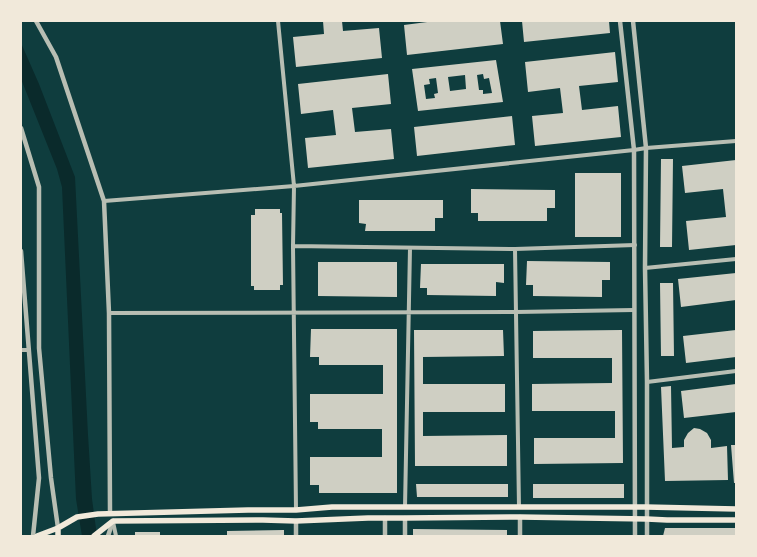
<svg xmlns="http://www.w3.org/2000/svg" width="757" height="557" viewBox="0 0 757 557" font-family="'PT Sans Narrow',sans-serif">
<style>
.water{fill:#0a2a2b}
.building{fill:#cfcfc3;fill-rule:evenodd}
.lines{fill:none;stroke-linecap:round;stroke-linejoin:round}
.minor{stroke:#b8beb3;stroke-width:4}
.tertiary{stroke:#b8beb3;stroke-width:4.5}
.secondary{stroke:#f1e9da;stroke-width:5.5}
</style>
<rect width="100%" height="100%" fill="#0f3d3e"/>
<path class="water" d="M21 43 39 84 75 177 88 435 92 499 97 536H82L76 499 62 187 57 169 21 79Z"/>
<path class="building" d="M323 21H342L343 31 379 28 382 58 296 67 293 37 324 34Z
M435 21H500L503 44 407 55 404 25Z
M522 21H609L610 33 524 42Z
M615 52 618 82 579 86 582 110 618 106 621 137 535 146 532 116 563 113 560 88 528 92 525 62Z
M496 60 503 102 418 111 412 69ZM483 74 484 79 489 78 492 93 483 94V90H479L477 75ZM465 75 466 89 450 91 448 77ZM436 78 438 93 434 94 435 98 426 99 424 85 430 84 429 79Z
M388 74 391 104 352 108 355 132 391 129 394 159 308 168 305 138 336 135 333 110 301 114 298 84Z
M512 116 515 145 417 156 414 127Z
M661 159H673L672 247H660Z
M736 160V245L689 250 686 221 726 217 723 189 685 193 682 166Z
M575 173H621V237H575Z
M471 189 555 190V208H547V221H478V213H471Z
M359 200H443V218H435V231H365L366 224 359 223Z
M255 209H280V213H282L283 285H280V290H254V286H251V215H255Z
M527 261 610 262V280H602V297L533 296V285H526Z
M318 262H397V297L318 296Z
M421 264H504V283L496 282V296L427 295V288H420Z
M736 273V300L681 307 678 279Z
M660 283H673L674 356H661Z
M311 329H397V493H319V485H310V457H382V429H318V422H310V394H383V365H319V357H310Z
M414 330H503L504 356 423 357V384H505V412H423V436L507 435V466H415Z
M622 330 623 463 534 464V438H615V411H532V384L612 383V358H533V331Z
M736 330V357L686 363 683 336Z
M736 384V412L684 418 681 391Z
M671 386 672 448 684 447V440L688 433 694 428 700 429 707 433 711 440V448L727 446 728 480 665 481 661 387Z
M731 445H736V483H734Z
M416 484H508V497H417Z
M533 484H624V498H533Z
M665 528H736V536H663Z
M413 529 507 530V536H413Z
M284 530V536H227V531Z
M135 532H160V536H135Z"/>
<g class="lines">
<path class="minor" d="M278 21 294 186 293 246 296 510
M104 201 294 186 634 150 646 148 736 141
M293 246 515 249 635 245
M515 249 519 507
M645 268 736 259
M109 313 516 312 634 310
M21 350H29
M647 382 736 371
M405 507 410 248
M113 522 116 536"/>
<path class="tertiary" d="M36 21 56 57 104 201 109 313 110 513
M620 21 634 150 635 536
M633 21 646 148 645 268 647 382V536
M21 128 39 187V348L51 478 58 528
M21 251 39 478 33 536
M385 518V536
M296 521V536
M108 536 113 521
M405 536V518
M520 536V517"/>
<path class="secondary" d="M58 528V536
M37 536 58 528 77 517 98 514 248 510H296L332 507H646L736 509
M94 536 113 521 263 520 296 521 368 518H405L520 517 647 519 667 520H736"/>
</g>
<rect width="757" height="557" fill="none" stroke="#f1e9da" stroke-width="44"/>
</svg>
